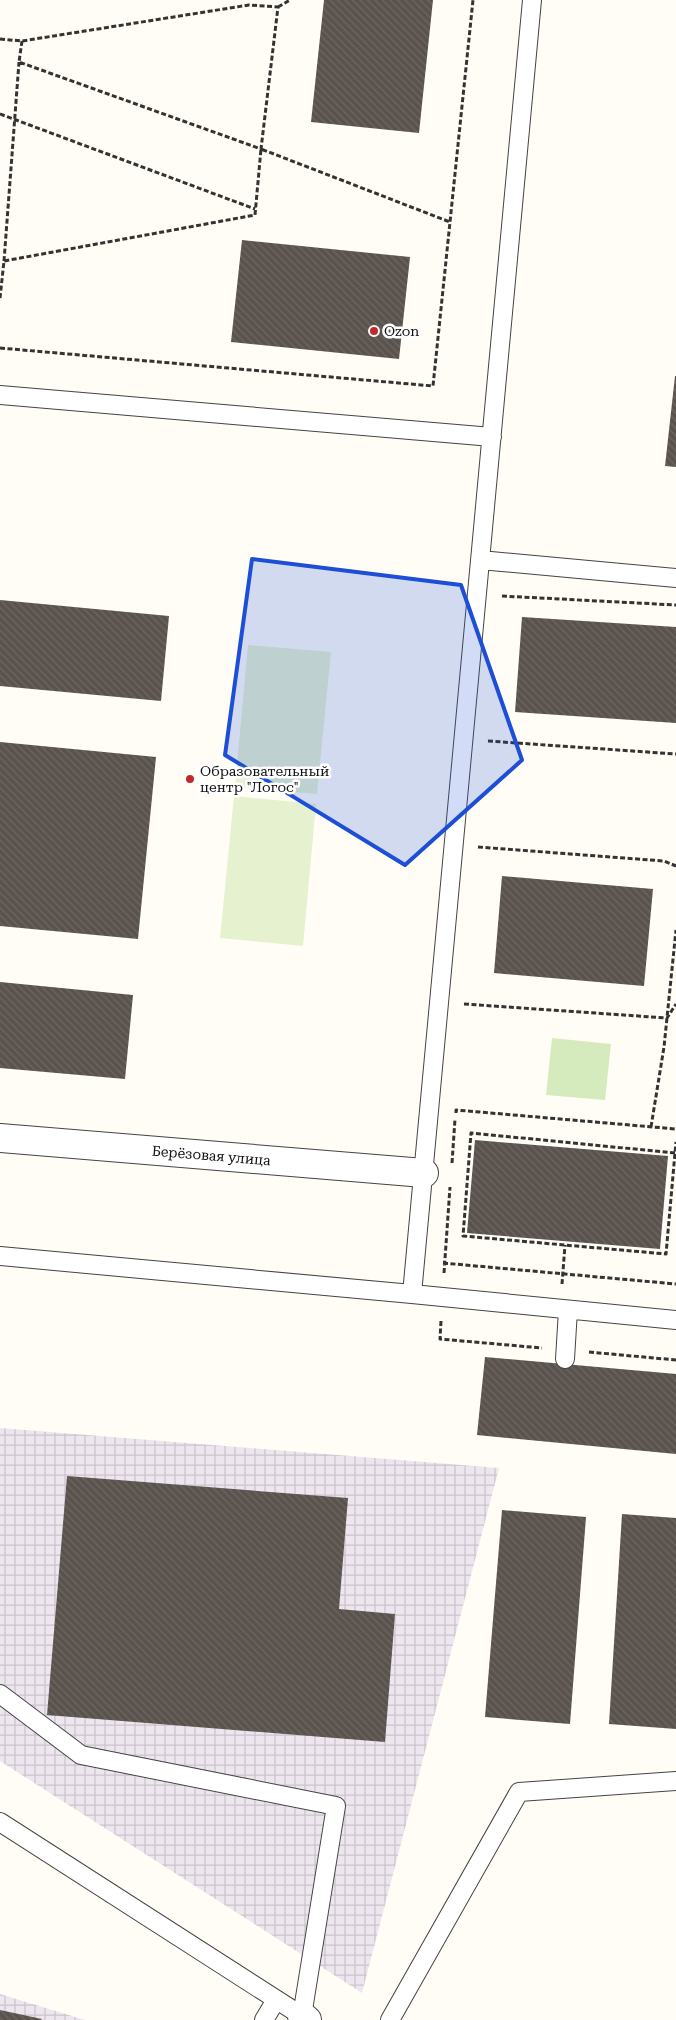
<svg xmlns="http://www.w3.org/2000/svg" width="676" height="2020" viewBox="0 0 676 2020" font-family="'Roboto Serif',serif">
<style>
.industrial{fill:url(#industrial-grid)}
.green{fill:#d5ebbd}
.pitch{fill:#e6f2cf}
.building{fill:url(#building-back-hatch)}
.lines{fill:none;stroke-linecap:round;stroke-linejoin:round}
.lane-casing{stroke:#444;stroke-width:20}
.street-casing{stroke:#444;stroke-width:30}
.path{stroke:#333;stroke-width:3;stroke-dasharray:5 2.5;stroke-linecap:butt}
.lane{stroke:#fff;stroke-width:18}
.street{stroke:#fff;stroke-width:28}
.marked{fill:#1d4ed8;fill-opacity:0.2;stroke:#1d4ed8;stroke-width:4;stroke-linejoin:round}
.poi-dot{fill:#c4262e;stroke:#fff;stroke-width:2}
.labels{text-anchor:middle;stroke-width:5;stroke-linejoin:round;paint-order:stroke}
.poi-label{font-size:14px;fill:#111;stroke:#fff;text-anchor:start}
.street-label{font-size:14px;fill:#111;stroke:#fff}
</style>
<defs>
<pattern id="industrial-grid" width="8" height="8" patternUnits="userSpaceOnUse" patternTransform="scale(1.25)"><rect width="8" height="8" fill="#eee6ef"/><path d="M0 4h8M4 0v8" fill="none" stroke="#cbc4cc"/></pattern>
<pattern id="building-back-hatch" width="6" height="6" patternUnits="userSpaceOnUse" patternTransform="scale(1.25)"><rect width="6" height="6" fill="#5a524d"/><path d="M-1 5l2 2M0 0l6 6M5-1l2 2" fill="none" stroke="#6d6662"/></pattern>
</defs>
<rect width="100%" height="100%" fill="#fffdf5"/>
<path class="industrial" d="M0 1428 499 1468 362 1993 0 1761Z
M0 1994 85 2020H0Z"/>
<path class="green" d="M552 1038 611 1044 605 1100 546 1095Z"/>
<path class="pitch" d="M248 645 331 652 317 794 235 787Z
M234 796 316 804 303 946 220 938Z"/>
<path class="building" d="M324 0H433L419 133 311 122Z
M242 240 410 257 399 359 231 342Z
M675 376H676V467L665 466Z
M0 600 169 616 161 701 0 686Z
M522 617 676 627V723L515 712Z
M0 742 156 757 138 939 0 926Z
M502 876 653 889 644 986 494 973Z
M0 982 133 995 125 1079 0 1068Z
M475 1140 668 1156 660 1249 467 1233Z
M485 1357 676 1374V1454L477 1435Z
M67 1476 348 1498 339 1609 395 1614 385 1742 47 1715Z
M502 1510 586 1517 570 1724 485 1717Z
M622 1514 676 1518V1729L609 1724Z
M0 2010 42 2019 41 2020H0Z"/>
<g class="lines">
<defs>
<path id="lane" d="M532 0 412 1294 676 1320
M0 395 492 437
M480 560 676 578
M0 1256 412 1294
M565 1359 568 1310
M0 1694 81 1755 336 1806 302 2016 0 1822
M264 2020 276 2000
M390 2020 519 1792 676 1781"/>
<g id="street">
<path id="s1" d="M0 1138 424 1173"/>
<path d="M302 2016 307 2020"/>
</g>
</defs>
<use href="#lane" class="lane-casing"/>
<use href="#street" class="street-casing"/>
<path class="path" d="M278 7 290 0
M0 39 22 41 249 5 278 7 261 149 19 62 22 41
M0 114 255 209
M4 261 19 62
M0 298 4 261 255 215 261 149 450 222
M0 348 433 386 473 0
M502 596 676 605
M488 741 676 754
M478 847 664 861 676 866
M464 1004 667 1018 676 1004
M456 1113V1110L676 1129
M651 1127 664 1047 676 930
M675 1153 471 1133 463 1236 666 1254 675 1153 676 1142
M452 1163 455 1119
M443 1263 676 1284
M444 1273 450 1187
M562 1284 565 1245
M441 1321 440 1339 542 1348
M589 1352 676 1360"/>
<use href="#lane" class="lane"/>
<use href="#street" class="street"/>
</g>
<path class="marked" d="M252 559 461 585 522 760 405 865 225 755Z"/>
<g class="poi-dot">
<circle cx="374" cy="331" r="5"/>
<circle cx="190" cy="779" r="5"/>
</g>
<g class="labels">
<g class="poi-label">
<text x="384" y="336">Ozon</text>
<text x="200" y="776">Образовательный<tspan x="200" dy="16">центр "Логос"</tspan></text>
</g>
<g class="street-label">
<text dy="5" stroke="none"><textPath href="#s1" startOffset="212">Берёзовая улица</textPath></text>
</g>
</g>
</svg>
